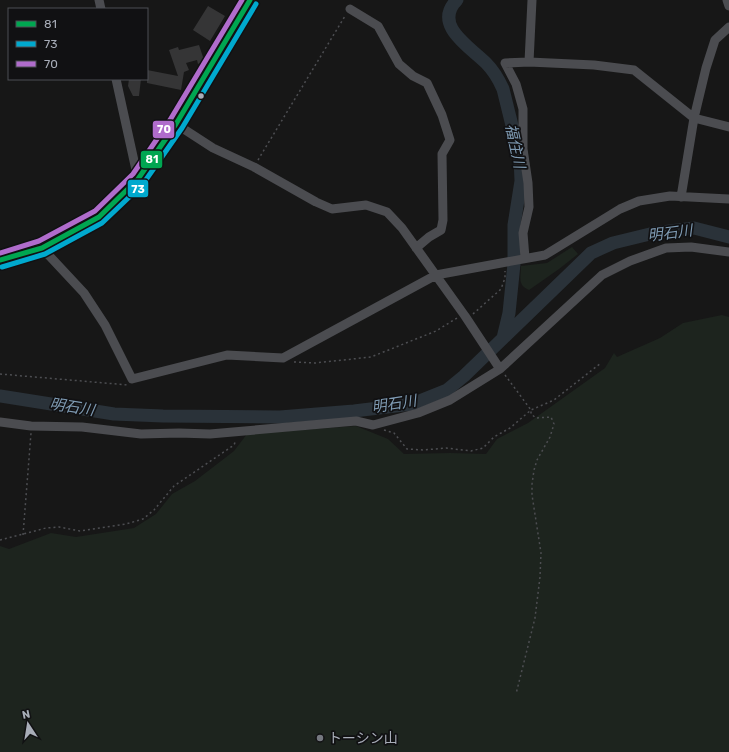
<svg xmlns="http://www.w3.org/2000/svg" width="729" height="752" viewBox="0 0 729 752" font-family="Rubik,'Noto Sans JP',sans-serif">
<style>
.green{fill:#1d241e}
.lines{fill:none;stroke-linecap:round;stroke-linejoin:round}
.river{stroke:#2a3239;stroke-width:13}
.building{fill:#353536}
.path{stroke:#4d4e52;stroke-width:1.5;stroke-dasharray:2 3;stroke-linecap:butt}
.minor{stroke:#4b4c50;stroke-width:9}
.primary{stroke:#4d4f52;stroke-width:14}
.bus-1-casing{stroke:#111113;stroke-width:8}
.bus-2-casing{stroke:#111113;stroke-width:8}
.bus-3-casing{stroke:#111113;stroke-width:8}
.bus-1{stroke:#00a651;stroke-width:5}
.bus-2{stroke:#00a9ce;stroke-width:5}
.bus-3{stroke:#b06ccc;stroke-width:5}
.bus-dot{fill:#a8adb8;stroke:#111113;stroke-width:1.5}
.poi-dot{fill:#757880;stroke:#111113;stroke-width:1.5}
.labels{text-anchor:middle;stroke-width:3.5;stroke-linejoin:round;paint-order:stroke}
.poi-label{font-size:14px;fill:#a8adb8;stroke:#111113;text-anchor:start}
.water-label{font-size:15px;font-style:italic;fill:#7f9bb3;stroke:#111113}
.line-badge{stroke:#111113;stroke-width:1.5}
.badge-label{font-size:11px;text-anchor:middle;font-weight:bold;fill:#fff}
</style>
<rect width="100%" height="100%" fill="#171717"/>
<path class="green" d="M572 247 578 254 559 269 529 290C517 285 521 277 521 266L547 263Z
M722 315 729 317V752H0V546L9 549 51 533 76 537 134 528 156 514 172 494 195 481 234 451 247 434 356 426 388 439 404 454 450 453 486 454 497 439 528 423 605 368 614 353 617 357 660 338 683 323Z"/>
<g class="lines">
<path class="river" d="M457 0C432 25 470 47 486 63 493 70 499 80 503 89L520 158 521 181 514 225V264L509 313 503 338
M0 396 114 414 163 416 280 417 354 411 412 404 447 390 464 376 591 253 613 243 654 233 694 228 729 237"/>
</g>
<path class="building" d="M208 6 225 16 210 41 193 30Z
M199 45 204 60 203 62 198 64 197 60 186 63 189 70 184 72 181 90 147 83V70L178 76 169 50 178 47 179 50Z
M129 79H141L139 96H133L128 86Z"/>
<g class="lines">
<path class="path" d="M258 160 345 16
M473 314 501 289 505 278V271
M294 362 315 363 371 357 436 331 457 318
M0 374 128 385
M505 375 531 410V414L536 418 551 417 554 424 550 437 537 460 534 470 532 484V495L541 553 540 577 535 618 516 694
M384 430 394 433 407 449 423 450 446 448 471 451 483 448 494 437 510 428 531 410 554 400 601 363
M23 535 31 433
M0 540 46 528 59 527 80 531 126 524 143 519 154 510 174 486 234 445 236 440"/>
<path class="minor" d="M99 0 101 9
M727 0 729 6
M350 9 378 26 399 64 413 76 427 83 442 115 450 140 442 154 443 220 441 230 429 237 416 248
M529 62 532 0
M116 79 138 179
M176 124 213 148 254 167 316 202 332 209 366 205 387 212 402 228 465 316 500 369
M681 197 694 118 706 68 715 40 729 27
M42 248 84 293 105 325 132 379 227 355 283 358 436 275 545 255 620 209 639 201 670 196 729 199
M525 258 523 233 529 207 528 183 523 149V109L516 84 505 63 529 62 594 65 634 70 694 118 729 127
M0 422 31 426 82 427 141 434 179 433 210 434 356 421 373 425 418 413 450 400 500 369 602 275 630 261 666 248 691 247 729 252"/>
<path class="primary" d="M0 260 42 248 99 217 138 179 176 124 250 0"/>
<defs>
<path id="bus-1" d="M0 260 42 248 99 217 138 179 176 124 250 0"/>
<path id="bus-2" d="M2 267 45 254 102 223 143 184 182 128 256 4"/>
<path id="bus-3" d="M0 253 39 241 95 211 133 174 170 120 242 0"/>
</defs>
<use href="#bus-1" class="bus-1-casing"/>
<use href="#bus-2" class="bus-2-casing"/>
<use href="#bus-3" class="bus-3-casing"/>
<use href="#bus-1" class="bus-1"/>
<use href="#bus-2" class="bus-2"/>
<use href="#bus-3" class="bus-3"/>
</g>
<circle class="bus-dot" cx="201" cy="96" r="3.5"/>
<circle class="poi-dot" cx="320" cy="738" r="4"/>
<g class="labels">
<g class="poi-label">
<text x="328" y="743">トーシン山</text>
</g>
<g class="water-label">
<text transform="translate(515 146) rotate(78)" y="5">福住川</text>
<text transform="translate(670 233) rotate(-7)" y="5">明石川</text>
<text transform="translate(394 404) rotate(-9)" y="5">明石川</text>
<text transform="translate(72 407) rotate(9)" y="5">明石川</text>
</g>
</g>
<g class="line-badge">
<rect x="152" y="120" width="23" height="19" rx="4" fill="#b06ccc"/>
<rect x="140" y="150" width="23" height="19" rx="4" fill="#00a651"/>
<rect x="127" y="179" width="22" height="19" rx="4" fill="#00a9ce"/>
</g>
<g class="badge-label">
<text x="164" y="133">70</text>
<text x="152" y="163">81</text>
<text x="138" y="193">73</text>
</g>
<rect x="8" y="8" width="140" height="72" fill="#111113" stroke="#4d4f55"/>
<rect x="16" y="21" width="20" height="6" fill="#00a651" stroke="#4d4f55"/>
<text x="44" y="28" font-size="12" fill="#a8adb8">81</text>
<rect x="16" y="41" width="20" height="6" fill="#00a9ce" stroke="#4d4f55"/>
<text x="44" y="48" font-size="12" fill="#a8adb8">73</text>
<rect x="16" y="61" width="20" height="6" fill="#b06ccc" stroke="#4d4f55"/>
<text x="44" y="68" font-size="12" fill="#a8adb8">70</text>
<g transform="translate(28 724) rotate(348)" stroke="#111113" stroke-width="3" paint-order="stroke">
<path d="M0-3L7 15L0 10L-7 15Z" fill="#a8adb8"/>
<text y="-6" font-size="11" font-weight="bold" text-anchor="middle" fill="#a8adb8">N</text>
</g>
</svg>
